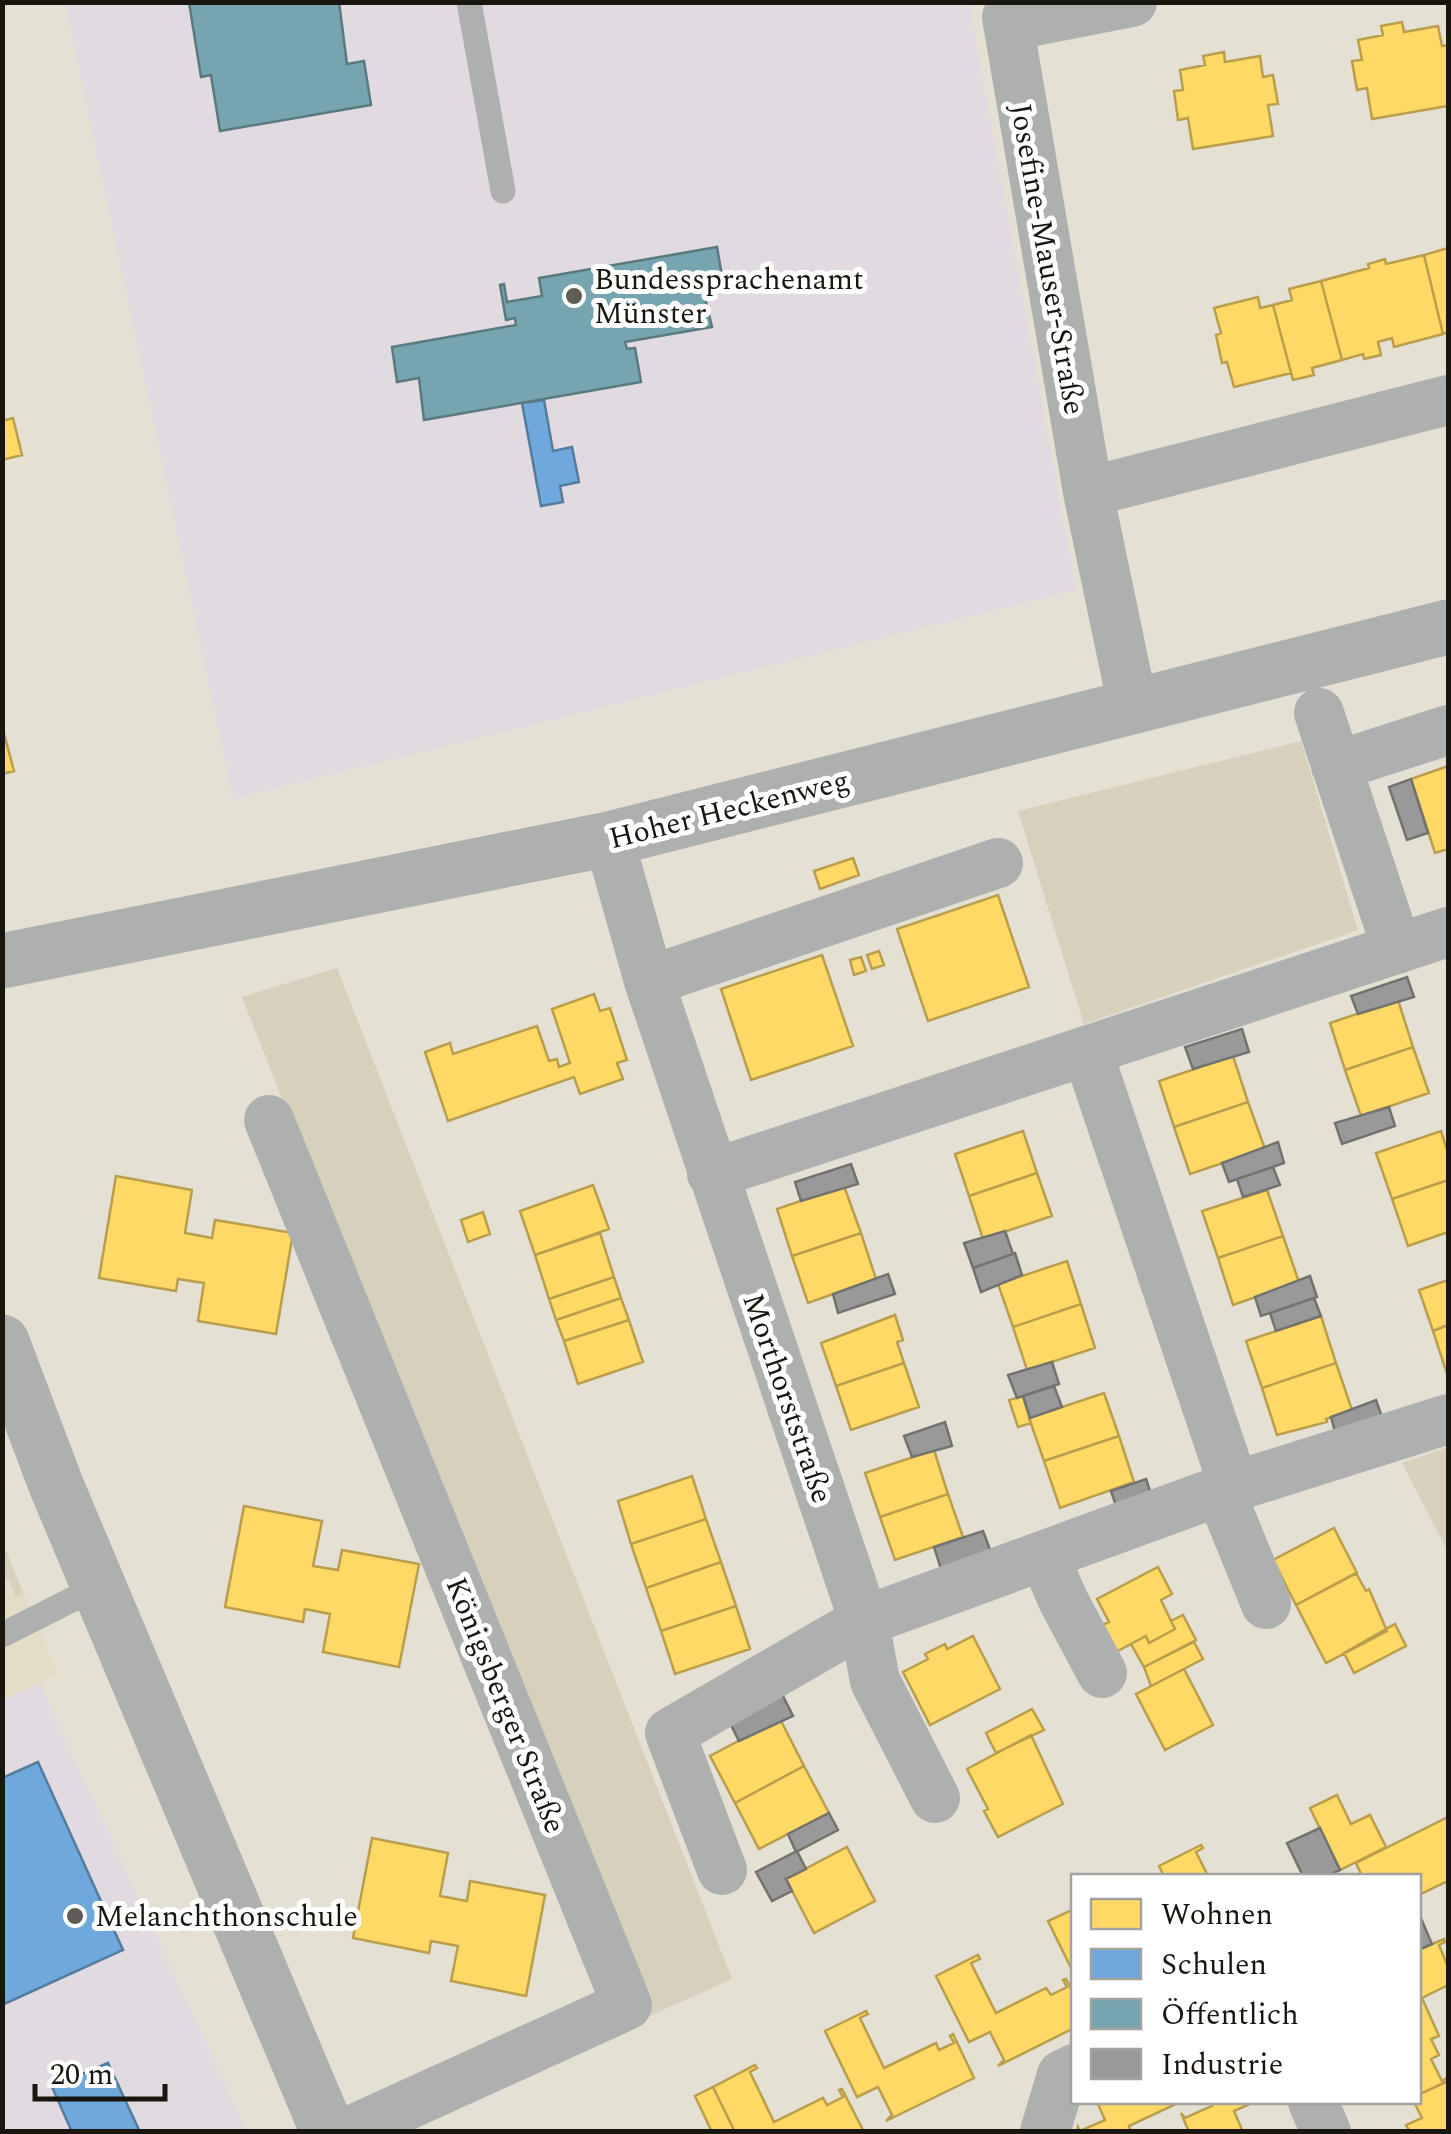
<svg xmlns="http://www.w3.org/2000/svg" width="1451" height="2134" viewBox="0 0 1451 2134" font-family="Spectral,serif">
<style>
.built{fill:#e3ddc7}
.education{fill:#e1dae0}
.green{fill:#d6d0bc}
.homes{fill:#ffd966;stroke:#ba9e4c;stroke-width:2.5}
.schools{fill:#6fa8dc;stroke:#557c9e;stroke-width:2.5}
.public{fill:#76a5af;stroke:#5a7a7f;stroke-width:2.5}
.industry{fill:#999;stroke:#72726f;stroke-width:2.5}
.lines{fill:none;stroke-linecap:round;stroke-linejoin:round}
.service{stroke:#aeb0af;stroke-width:25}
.minor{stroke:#aeb0af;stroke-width:50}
.tertiary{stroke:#aeb0af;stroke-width:55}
.poi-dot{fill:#5f5d53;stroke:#fff;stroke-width:4}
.labels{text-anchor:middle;stroke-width:10;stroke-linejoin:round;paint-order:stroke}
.street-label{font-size:30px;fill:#18160e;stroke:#fff}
.poi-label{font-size:30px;fill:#18160e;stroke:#fff;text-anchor:start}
</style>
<rect width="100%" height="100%" fill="#e4e0d4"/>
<path class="built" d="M2 1541 58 1674 3 1701H2Z"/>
<path class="education" d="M65 3H969L1076 590 233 799Z
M39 1683 247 2131 3 2132V1701Z"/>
<path class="green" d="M1301 741 1358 930 1084 1024 1018 811Z
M337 968 732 1979 645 2018 242 997Z
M1448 1447V1552L1402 1463Z
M2 1541 23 1593 16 1597 8 1577 3 1579Z"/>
<path class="homes" d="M1402 22 1404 32 1438 26 1442 46 1448 45V106L1372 119 1367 88 1357 90 1352 61 1362 60 1358 40 1383 35 1381 26Z
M1224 52 1225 62 1260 56 1263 77 1273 75 1278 104 1268 105 1273 136 1193 149 1188 118 1178 120 1174 91 1183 90 1180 70 1205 65 1203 56Z
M1448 248V332L1443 334 1424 255Z
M1424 255 1443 334 1394 347 1392 338 1378 342 1381 355 1364 359 1363 354 1342 360 1321 281 1369 268 1368 264 1385 259 1386 264Z
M1321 281 1342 360 1312 368 1314 375 1293 380 1273 305 1292 300 1289 289Z
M1258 297 1260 308 1273 305 1291 373 1234 387 1227 362 1222 363 1216 335 1221 333 1214 308Z
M13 418 22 455 2 460V421Z
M2 726 14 771 2 774Z
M1448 766V849L1435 853 1411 779Z
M853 858 859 875 820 889 814 871Z
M998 895 1029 987 928 1021 897 929Z
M879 951 884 965 872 969 867 955Z
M822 955 853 1046 751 1080 721 989Z
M861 957 866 971 854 975 850 960Z
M594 994 600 1011 610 1008 627 1060 617 1063 623 1079 580 1094 574 1077 448 1121 425 1052 450 1043 453 1054 537 1026 549 1061 557 1059 559 1067 570 1063 552 1009Z
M1398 1000 1413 1047 1345 1070 1330 1023Z
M1413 1047 1429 1093 1361 1116 1345 1070Z
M1233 1056 1248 1102 1174 1127 1159 1081Z
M1248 1102 1265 1149 1190 1174 1174 1127Z
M1023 1131 1037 1173 969 1196 955 1154Z
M1441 1131 1448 1153V1180L1392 1199 1376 1153Z
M1037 1173 1052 1216 983 1239 969 1196Z
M116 1176 192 1190 185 1233 212 1238 215 1220 293 1233 276 1334 198 1321 204 1283 178 1279 176 1291 99 1278Z
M1448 1180V1232L1408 1246 1392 1199Z
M593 1185 609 1229 535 1255 520 1211Z
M844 1186 861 1233 792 1256 777 1209Z
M1267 1190 1283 1236 1218 1258 1202 1211Z
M483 1212 490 1234 468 1242 461 1220Z
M600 1233 614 1277 549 1299 535 1255Z
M861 1233 876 1279 808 1303 792 1256Z
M1283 1236 1299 1282 1233 1305 1218 1258Z
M1067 1261 1081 1304 1013 1327 998 1284Z
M614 1277 621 1298 556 1320 549 1299Z
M1448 1280V1325L1433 1331 1419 1290Z
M621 1298 629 1320 564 1341 556 1320Z
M1081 1304 1095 1348 1027 1370 1013 1327Z
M895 1315 903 1340 897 1342 904 1363 836 1386 821 1343Z
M1321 1316 1336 1363 1262 1388 1246 1341Z
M629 1320 643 1362 578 1384 564 1341Z
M1448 1325V1377L1433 1331Z
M904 1363 919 1407 851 1430 836 1386Z
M1336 1363 1352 1410 1326 1419 1327 1422 1277 1435 1262 1388Z
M1104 1393 1119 1436 1044 1461 1029 1418Z
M1023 1396 1031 1423 1018 1427 1009 1400Z
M1119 1436 1134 1482 1060 1508 1044 1461Z
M934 1450 948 1494 880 1517 865 1473Z
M692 1476 706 1519 631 1544 618 1501Z
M948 1494 963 1537 895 1560 880 1517Z
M244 1506 322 1521 313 1566 338 1570 342 1550 419 1564 399 1667 323 1652 330 1614 305 1609 303 1622 225 1607Z
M706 1519 721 1562 646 1588 631 1544Z
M1334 1528 1357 1573 1296 1605 1273 1560Z
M721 1562 736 1606 661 1631 646 1588Z
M1158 1567 1172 1594 1161 1600 1175 1629 1149 1643 1146 1636 1114 1653 1100 1626 1109 1622 1097 1599Z
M1356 1573 1366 1591 1369 1589 1387 1631 1326 1663 1296 1605Z
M736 1606 750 1649 675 1674 661 1631Z
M1183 1615 1196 1640 1144 1667 1131 1644 1146 1636 1149 1643 1175 1629 1171 1621Z
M1395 1624 1406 1646 1354 1673 1344 1653Z
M973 1636 1000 1689 930 1725 903 1672 928 1659 925 1654 945 1644 947 1649Z
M1194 1642 1203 1659 1151 1686 1144 1667Z
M1184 1669 1213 1725 1165 1750 1136 1694Z
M1032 1709 1044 1730 996 1753 986 1733Z
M780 1719 804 1766 735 1803 710 1756Z
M1031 1735 1063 1804 998 1837 984 1811 988 1809 967 1769Z
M804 1766 829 1813 759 1849 735 1803Z
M1337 1795 1351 1824 1370 1815 1386 1847 1340 1870 1310 1808Z
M1448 1817V1881L1421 1894 1418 1876H1362L1356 1863Z
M372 1838 448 1853 440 1896 467 1901 470 1881 545 1895 526 1996 451 1981 458 1946 431 1941 429 1953 353 1938Z
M1201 1845 1203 1848 1196 1852 1208 1876H1164L1159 1866Z
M847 1847 875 1901 814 1933 786 1879Z
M1074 1909V1974L1048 1921Z
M1444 1939 1445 1942 1439 1945 1448 1967V1985L1422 1998 1439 2036 1431 2039 1439 2055 1431 2059 1442 2081 1448 2077V2081L1418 2095V1950Z
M978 1955 980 1959 971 1963 996 2013 1046 1988 1051 1995 1067 1987 1063 1980 1066 1979 1074 1994V2028L998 2066 1004 2060 990 2032 969 2042 936 1976Z
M866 2011 868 2014 860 2018 884 2068 936 2043 939 2050 954 2043 950 2036 953 2034 974 2078 886 2121 892 2115 878 2087 857 2097 825 2031Z
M755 2065 757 2068 750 2072 774 2122 823 2098 827 2105 843 2097 839 2090 842 2089 864 2132H735L713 2087Z
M1448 2081V2132H1403L1408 2129 1406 2125 1422 2118 1414 2102H1418V2095Z
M713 2087 735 2132H712L695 2096Z
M1097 2102H1175L1176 2104 1129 2126 1131 2132H1077L1078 2127 1080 2131 1105 2120Z
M1210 2102H1254L1234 2111 1243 2132H1189L1181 2113 1185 2118 1212 2106Z"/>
<path class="schools" d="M544 400 553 451 572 447 579 482 560 486 563 502 541 506 522 403Z
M38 1762 123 1950 2 2005V1778Z
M108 2063 140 2132H72L52 2087Z"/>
<path class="public" d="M189 2H339L347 64 364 61 371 105 220 131 211 75 201 77Z
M717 247 723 282 702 285 712 327 625 342 627 349 635 348 641 382 424 420 419 378 397 382 392 347 516 325 515 318 506 320 500 285 504 284 507 302 542 296 539 278Z"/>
<path class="industry" d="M1411 779 1428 833 1407 840 1389 787Z
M1407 977 1414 997 1358 1014 1351 996Z
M1242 1029 1249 1052 1193 1069 1185 1047Z
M1389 1107 1395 1126 1342 1144 1335 1123Z
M1278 1142 1284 1163 1229 1182 1222 1163Z
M851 1164 858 1184 801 1201 795 1182Z
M1273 1167 1280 1185 1243 1197 1237 1179Z
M1005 1231 1013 1254 973 1268 964 1243Z
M1015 1253 1022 1275 981 1292 973 1268Z
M888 1274 895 1294 838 1313 833 1294Z
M1310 1276 1317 1297 1261 1316 1255 1297Z
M1314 1298 1321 1316 1276 1331 1270 1313Z
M1052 1362 1059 1384 1017 1398 1008 1375Z
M1054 1386 1062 1407 1030 1418 1023 1396Z
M1376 1400 1384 1423 1337 1439 1331 1417Z
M945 1422 952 1446 912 1457 904 1436Z
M1146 1479 1153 1500 1118 1512 1111 1491Z
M983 1531 992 1555 942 1572 934 1547Z
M781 1692 793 1716 739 1741 728 1719Z
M829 1813 838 1830 796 1852 788 1834Z
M1320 1828 1340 1870 1327 1876H1303L1287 1843Z
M797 1851 806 1869 786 1879 792 1891 772 1901 756 1872Z
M1420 1916 1432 1944 1418 1950V1917Z"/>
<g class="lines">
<path class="service" d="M469 2 503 191
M2 1635 99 1586"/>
<path class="minor" d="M1014 2 1007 17 1088 492 1133 707
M1009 26 1132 2
M1088 492 1448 400
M1319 713 1397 949
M1336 766 1448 730
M609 839 649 981 864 1621 1220 1491 1448 1419
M649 981 998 863
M1088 1053 1234 1487
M269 1120 627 2005 348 2132
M712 1174 1448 932
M1220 1491 1266 1604
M1044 1556 1063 1600 1102 1673
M722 1870 670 1733 864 1621 875 1681 935 1798
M1313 2102 1326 2132
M1045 2132 1062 2075 1074 2069"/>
<path class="tertiary" d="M2 961 609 839 1448 627
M2 1342 56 1485 328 2132"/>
</g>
<g class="poi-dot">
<circle cx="574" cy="296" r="10"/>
<circle cx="75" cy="1916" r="10"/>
</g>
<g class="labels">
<g class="street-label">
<text transform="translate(1048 259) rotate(80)" y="10">Josefine-Mauser-Straße</text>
<text transform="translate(729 809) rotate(-14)" y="10">Hoher Heckenweg</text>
<text transform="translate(788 1398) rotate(71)" y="10">Morthorststraße</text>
<text transform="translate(506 1705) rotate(68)" y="10">Königsberger Straße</text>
</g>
<g class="poi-label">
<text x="594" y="289">Bundessprachenamt<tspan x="594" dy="34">Münster</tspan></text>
<text x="95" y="1926">Melanchthonschule</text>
</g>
</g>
<rect width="1451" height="2134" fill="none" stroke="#18160e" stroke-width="10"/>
<rect x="1071" y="1874" width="350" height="230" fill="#ffffff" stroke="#a3a29f" stroke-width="2.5"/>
<rect x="1091" y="1899" width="50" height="30" fill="#ffd966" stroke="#a3a29f" stroke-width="2.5"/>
<text x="1161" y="1924" font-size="30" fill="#18160e">Wohnen</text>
<rect x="1091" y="1949" width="50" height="30" fill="#6fa8dc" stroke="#a3a29f" stroke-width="2.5"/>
<text x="1161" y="1974" font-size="30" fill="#18160e">Schulen</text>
<rect x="1091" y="1999" width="50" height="30" fill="#76a5af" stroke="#a3a29f" stroke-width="2.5"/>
<text x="1161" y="2024" font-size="30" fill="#18160e">Öffentlich</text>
<rect x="1091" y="2049" width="50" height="30" fill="#999999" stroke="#a3a29f" stroke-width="2.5"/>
<text x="1161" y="2074" font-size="30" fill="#18160e">Industrie</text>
<path d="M35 2084v15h130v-15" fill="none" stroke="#18160e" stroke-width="5"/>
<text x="50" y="2084" font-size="30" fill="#18160e" stroke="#ffffff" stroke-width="8" paint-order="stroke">20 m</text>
</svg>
